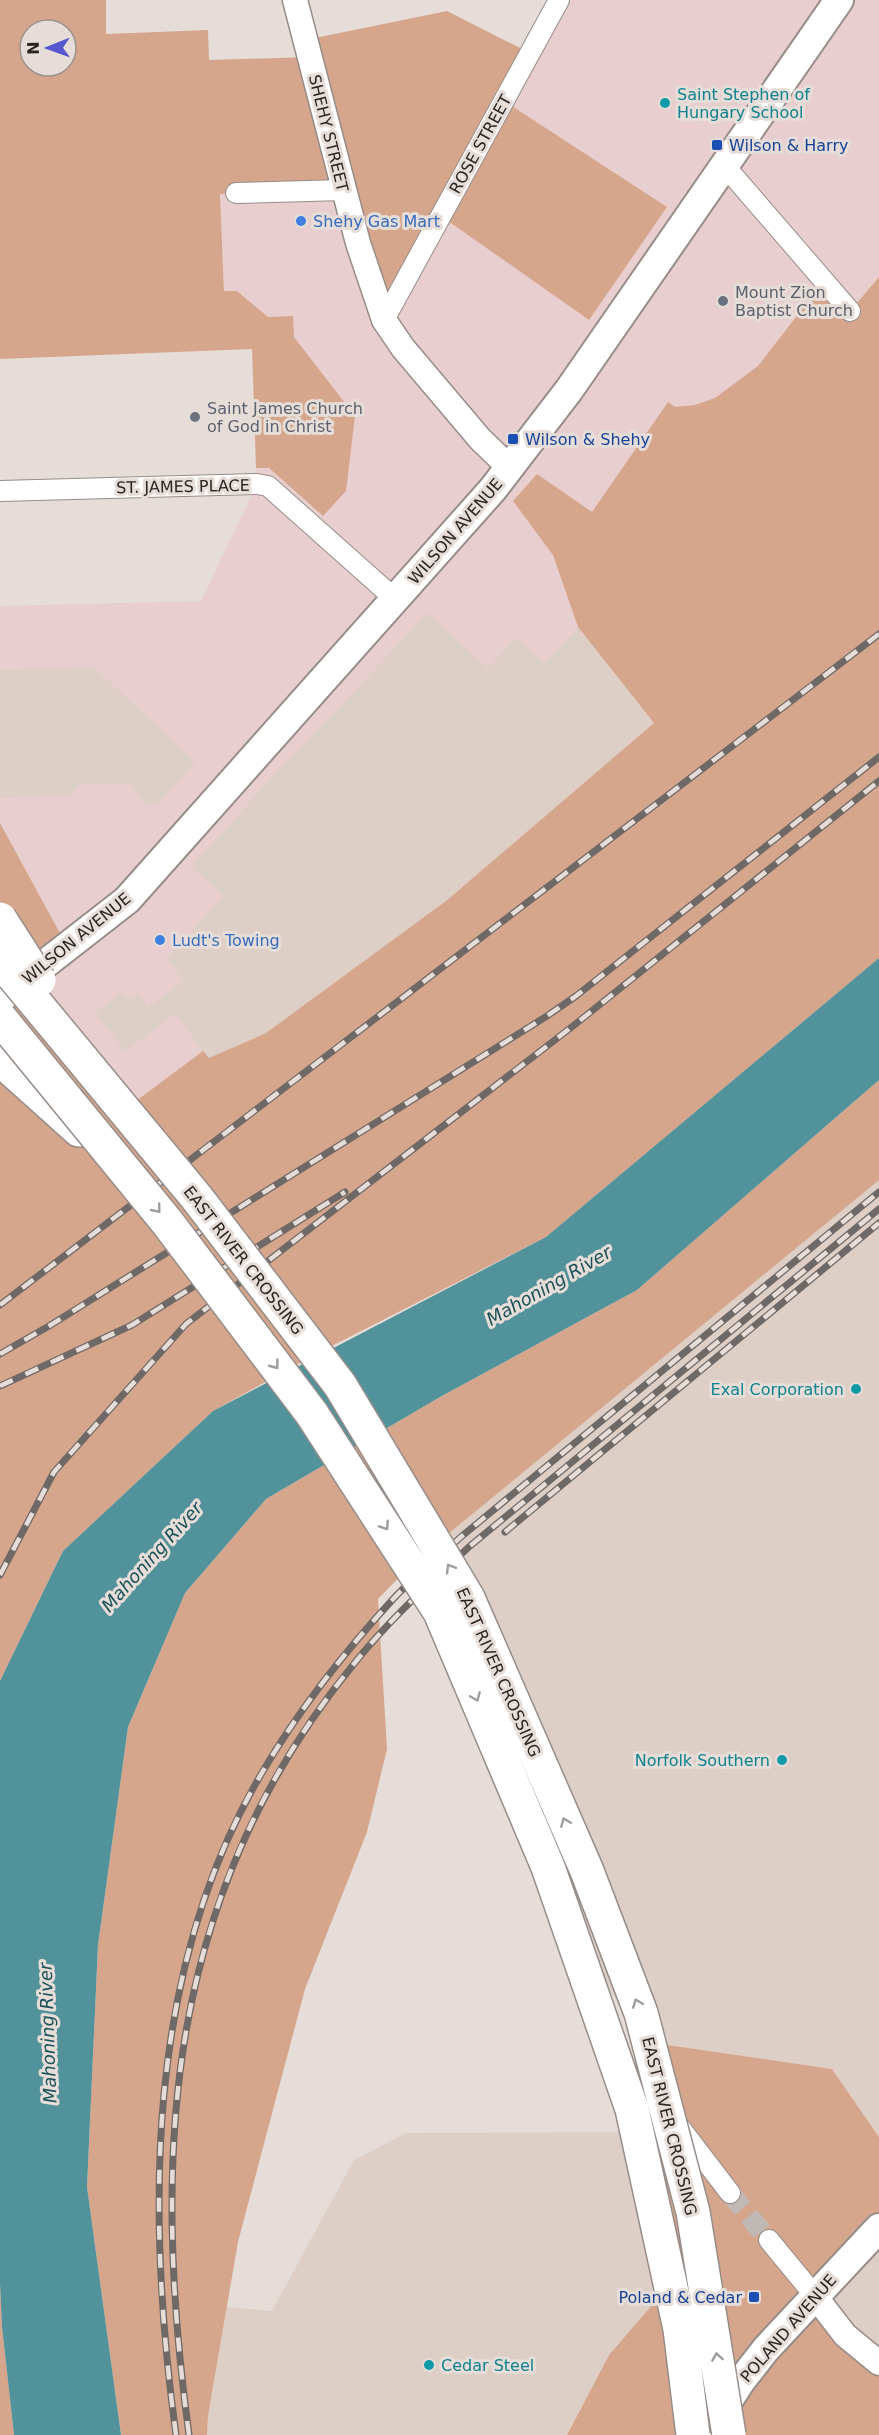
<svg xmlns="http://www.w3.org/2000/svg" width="879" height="2435" viewBox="0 0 879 2435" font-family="'DejaVu Sans',sans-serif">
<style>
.commercial{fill:#e9cecf}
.built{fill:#decfc6}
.forest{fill:#d6a68c;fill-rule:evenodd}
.water{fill:#52929b}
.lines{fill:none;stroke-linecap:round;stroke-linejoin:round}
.minor-tunnel{stroke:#c0b8b4;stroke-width:20;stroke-dasharray:20 10;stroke-linecap:butt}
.minor-casing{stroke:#968d89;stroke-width:22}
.tertiary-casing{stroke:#968d89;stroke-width:27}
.secondary-casing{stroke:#968d89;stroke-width:32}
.motorway-casing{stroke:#968d89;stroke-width:36}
.minor{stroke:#fff;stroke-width:20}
.tertiary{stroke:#fff;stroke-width:24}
.secondary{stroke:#fff;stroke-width:28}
.motorway{stroke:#fff;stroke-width:33}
.rail-casing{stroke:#6e6966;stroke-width:7}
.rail{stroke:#e6ddd8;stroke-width:4.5;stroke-dasharray:14;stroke-linecap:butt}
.motorway-bridge-casing{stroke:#968d89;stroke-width:36;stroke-linecap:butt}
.motorway-bridge{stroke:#fff;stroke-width:33}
.oneway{stroke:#9e9c9c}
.culture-dot{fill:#0f9aa8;stroke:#e6ddd8;stroke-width:2}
.transit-dot{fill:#1a4fb4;stroke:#e6ddd8;stroke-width:2}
.shop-dot{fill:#3f7fe0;stroke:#e6ddd8;stroke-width:2}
.worship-dot{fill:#6b7280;stroke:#e6ddd8;stroke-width:2}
.labels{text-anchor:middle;stroke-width:6;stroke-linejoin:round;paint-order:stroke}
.culture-label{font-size:16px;fill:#0d838f;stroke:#e6ddd8;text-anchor:start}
.street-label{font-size:16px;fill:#272422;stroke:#e6ddd8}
.transit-label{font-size:16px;fill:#164399;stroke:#e6ddd8;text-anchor:start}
.shop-label{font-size:16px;fill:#366cbe;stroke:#e6ddd8;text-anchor:start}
.worship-label{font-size:16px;fill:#5b616d;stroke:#e6ddd8;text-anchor:start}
.water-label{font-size:18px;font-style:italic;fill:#1a5259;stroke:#e6ddd8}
</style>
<rect width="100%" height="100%" fill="#e6ddd8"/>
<path class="commercial" d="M559 0H879V277L850 311 745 737 175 1171 20 984 67 946 0 823V606L201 601 257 484 253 349 227 350 220 194 344 190 368 275Z"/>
<path class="built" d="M428 613 488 668 516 638 545 663 578 627 654 723 446 901 266 1033 209 1059 175 1014 125 1052 95 1012 123 992 130 1000 138 994 148 1007 184 981 166 959 224 896 191 867 266 784Z
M94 667 195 762 157 805H144L131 784 78 785 72 795 0 798V670Z
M879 1179V2137L832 2069 640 2041 605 1981 577 1951 414 1562Z
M637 2132 664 2291 609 2355 567 2435H207L208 2416 227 2307 272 2311 354 2160 406 2133Z
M879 2228V2363L815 2297Z"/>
<path class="forest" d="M0 0H106V34L208 30 209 60 309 57 305 40 447 11 530 53 504 101 667 207 589 320 441 216 384 320 344 191 220 194 224 291H237L268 317 293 316 294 337 355 416 346 491 323 516 269 468H256L252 349 0 359ZM30 30H66V66H30Z
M879 277V958L546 1237 316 1354 213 1411 63 1551 0 1681V823L67 946 32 968 124 1110 203 1051 209 1058 266 1033 446 901 654 723 578 627 553 555 513 501 537 474 592 512 668 402 675 407 695 405 715 398 758 366 824 281 850 311Z
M879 1080V1180L414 1562 378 1599 387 1749 367 1832 305 1989 238 2242 208 2416 207 2435H121L87 2187 98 1945 128 1727 185 1593 266 1499 440 1397 637 1290Z
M640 2041 832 2069 879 2137V2228L815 2297 879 2363V2435H567L609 2355 664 2291 637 2132 670 2114Z
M0 2283 2 2327 14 2435H0Z"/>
<path class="water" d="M879 958V1080L637 1290 440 1397 266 1499 185 1593 128 1727 98 1945 87 2187 121 2435H14L2 2327 0 2283V1681L63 1551 213 1411 546 1237Z"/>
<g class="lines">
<path class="minor-tunnel" d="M730 2193 769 2240"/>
<defs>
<path id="minor" d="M724 165 850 311
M236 193 344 190
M384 320 559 0
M0 491 257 484 268 486 395 599
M678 2125 730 2193
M769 2240 815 2296"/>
<path id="tertiary" d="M295 0 358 243 384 320 403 348 480 439 510 468
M815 2296 845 2335 879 2363"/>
<path id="secondary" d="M0 999 127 900 493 489 569 390 839 0
M706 2435 741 2381 766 2349 879 2228"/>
<path id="motorway" d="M0 1059 79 1130"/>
</defs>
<use href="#minor" class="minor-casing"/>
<use href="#tertiary" class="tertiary-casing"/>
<use href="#secondary" class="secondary-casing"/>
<use href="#motorway" class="motorway-casing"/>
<use href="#minor" class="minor"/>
<use href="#tertiary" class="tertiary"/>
<use href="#secondary" class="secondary"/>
<use href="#motorway" class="motorway"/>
<defs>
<path id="rail" d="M0 1305 879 634
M0 1354 49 1326 547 1016 576 996 879 757
M0 1386 132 1325 345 1192
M505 1532 879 1223
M0 1575 54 1472 186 1324 573 1026 879 781
M176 2435C146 2213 145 1969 263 1771 300 1708 346 1650 395 1597 416 1575 440 1556 462 1536L879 1192
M189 2435C151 2152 165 1895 353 1665 388 1621 429 1584 470 1546L879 1209"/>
</defs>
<use href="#rail" class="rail-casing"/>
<use href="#rail" class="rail"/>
<defs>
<path id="motorway-bridge" d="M0 919 39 980
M0 960 197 1198 340 1385 468 1598 587 1871 641 2013 693 2212 729 2435
M0 1018 167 1222 312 1414 440 1612 548 1867 632 2109 680 2329 693 2435"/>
</defs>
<use href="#motorway-bridge" class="motorway-bridge-casing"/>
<use href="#motorway-bridge" class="motorway-bridge"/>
</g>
<defs><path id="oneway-chevron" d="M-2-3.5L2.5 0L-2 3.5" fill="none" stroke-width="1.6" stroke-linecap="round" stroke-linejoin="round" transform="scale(1.5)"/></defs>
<g class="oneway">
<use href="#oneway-chevron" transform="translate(157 1209) rotate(51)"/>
<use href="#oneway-chevron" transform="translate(275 1365) rotate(53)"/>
<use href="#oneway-chevron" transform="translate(385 1526) rotate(57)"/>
<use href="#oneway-chevron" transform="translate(450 1568) rotate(-121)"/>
<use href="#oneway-chevron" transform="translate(476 1697) rotate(67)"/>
<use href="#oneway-chevron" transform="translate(565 1822) rotate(-113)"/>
<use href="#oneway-chevron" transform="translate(637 2003) rotate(-111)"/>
<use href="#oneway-chevron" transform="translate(717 2357) rotate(-99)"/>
</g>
<g class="culture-dot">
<circle cx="665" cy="103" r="6"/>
<circle cx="856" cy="1389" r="6"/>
<circle cx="782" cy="1760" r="6"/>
<circle cx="429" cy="2365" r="6"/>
</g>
<g class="transit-dot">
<rect x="711" y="139" width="12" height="12" rx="3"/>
<rect x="507" y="433" width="12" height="12" rx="3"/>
<rect x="748" y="2291" width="12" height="12" rx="3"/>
</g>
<g class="shop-dot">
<circle cx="301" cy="221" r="6"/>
<circle cx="160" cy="940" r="6"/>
</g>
<g class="worship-dot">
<circle cx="723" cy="301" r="6"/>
<circle cx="195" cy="417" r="6"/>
</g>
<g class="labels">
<g class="culture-label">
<text x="677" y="100">Saint Stephen of<tspan x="677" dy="18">Hungary School</tspan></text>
<text x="844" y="1395" text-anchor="end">Exal Corporation</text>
<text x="770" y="1766" text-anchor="end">Norfolk Southern</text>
<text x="441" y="2371">Cedar Steel</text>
</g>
<g class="street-label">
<text transform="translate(329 133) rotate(76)" y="6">SHEHY STREET</text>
<text transform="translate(480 144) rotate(-61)" y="6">ROSE STREET</text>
<text transform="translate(183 486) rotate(-1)" y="6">ST. JAMES PLACE</text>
<text transform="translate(455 531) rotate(-49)" y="6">WILSON AVENUE</text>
<text transform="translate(76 938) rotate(-39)" y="6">WILSON AVENUE</text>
<text transform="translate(244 1260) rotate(52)" y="6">EAST RIVER CROSSING</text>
<text transform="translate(499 1672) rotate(66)" y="6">EAST RIVER CROSSING</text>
<text transform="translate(670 2126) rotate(76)" y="6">EAST RIVER CROSSING</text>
<text transform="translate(788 2328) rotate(-49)" y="6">POLAND AVENUE</text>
</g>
<g class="transit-label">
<text x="729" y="151">Wilson &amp; Harry</text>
<text x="525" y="445">Wilson &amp; Shehy</text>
<text x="742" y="2303" text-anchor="end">Poland &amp; Cedar</text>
</g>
<g class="shop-label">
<text x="313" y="227">Shehy Gas Mart</text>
<text x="172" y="946">Ludt's Towing</text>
</g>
<g class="worship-label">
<text x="735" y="298">Mount Zion<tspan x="735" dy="18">Baptist Church</tspan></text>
<text x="207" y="414">Saint James Church<tspan x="207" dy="18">of God in Christ</tspan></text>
</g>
<g class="water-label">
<text transform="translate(549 1286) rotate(-30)" y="6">Mahoning River</text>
<text transform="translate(152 1557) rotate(-48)" y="6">Mahoning River</text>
<text transform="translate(48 2033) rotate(-92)" y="6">Mahoning River</text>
</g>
</g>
<g transform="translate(48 48) rotate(269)"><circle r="28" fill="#e6ddd8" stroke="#9a938f" stroke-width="1.5"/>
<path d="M0-4.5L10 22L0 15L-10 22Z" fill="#5657ce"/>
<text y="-9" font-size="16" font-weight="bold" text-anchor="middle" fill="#272422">N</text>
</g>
</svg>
